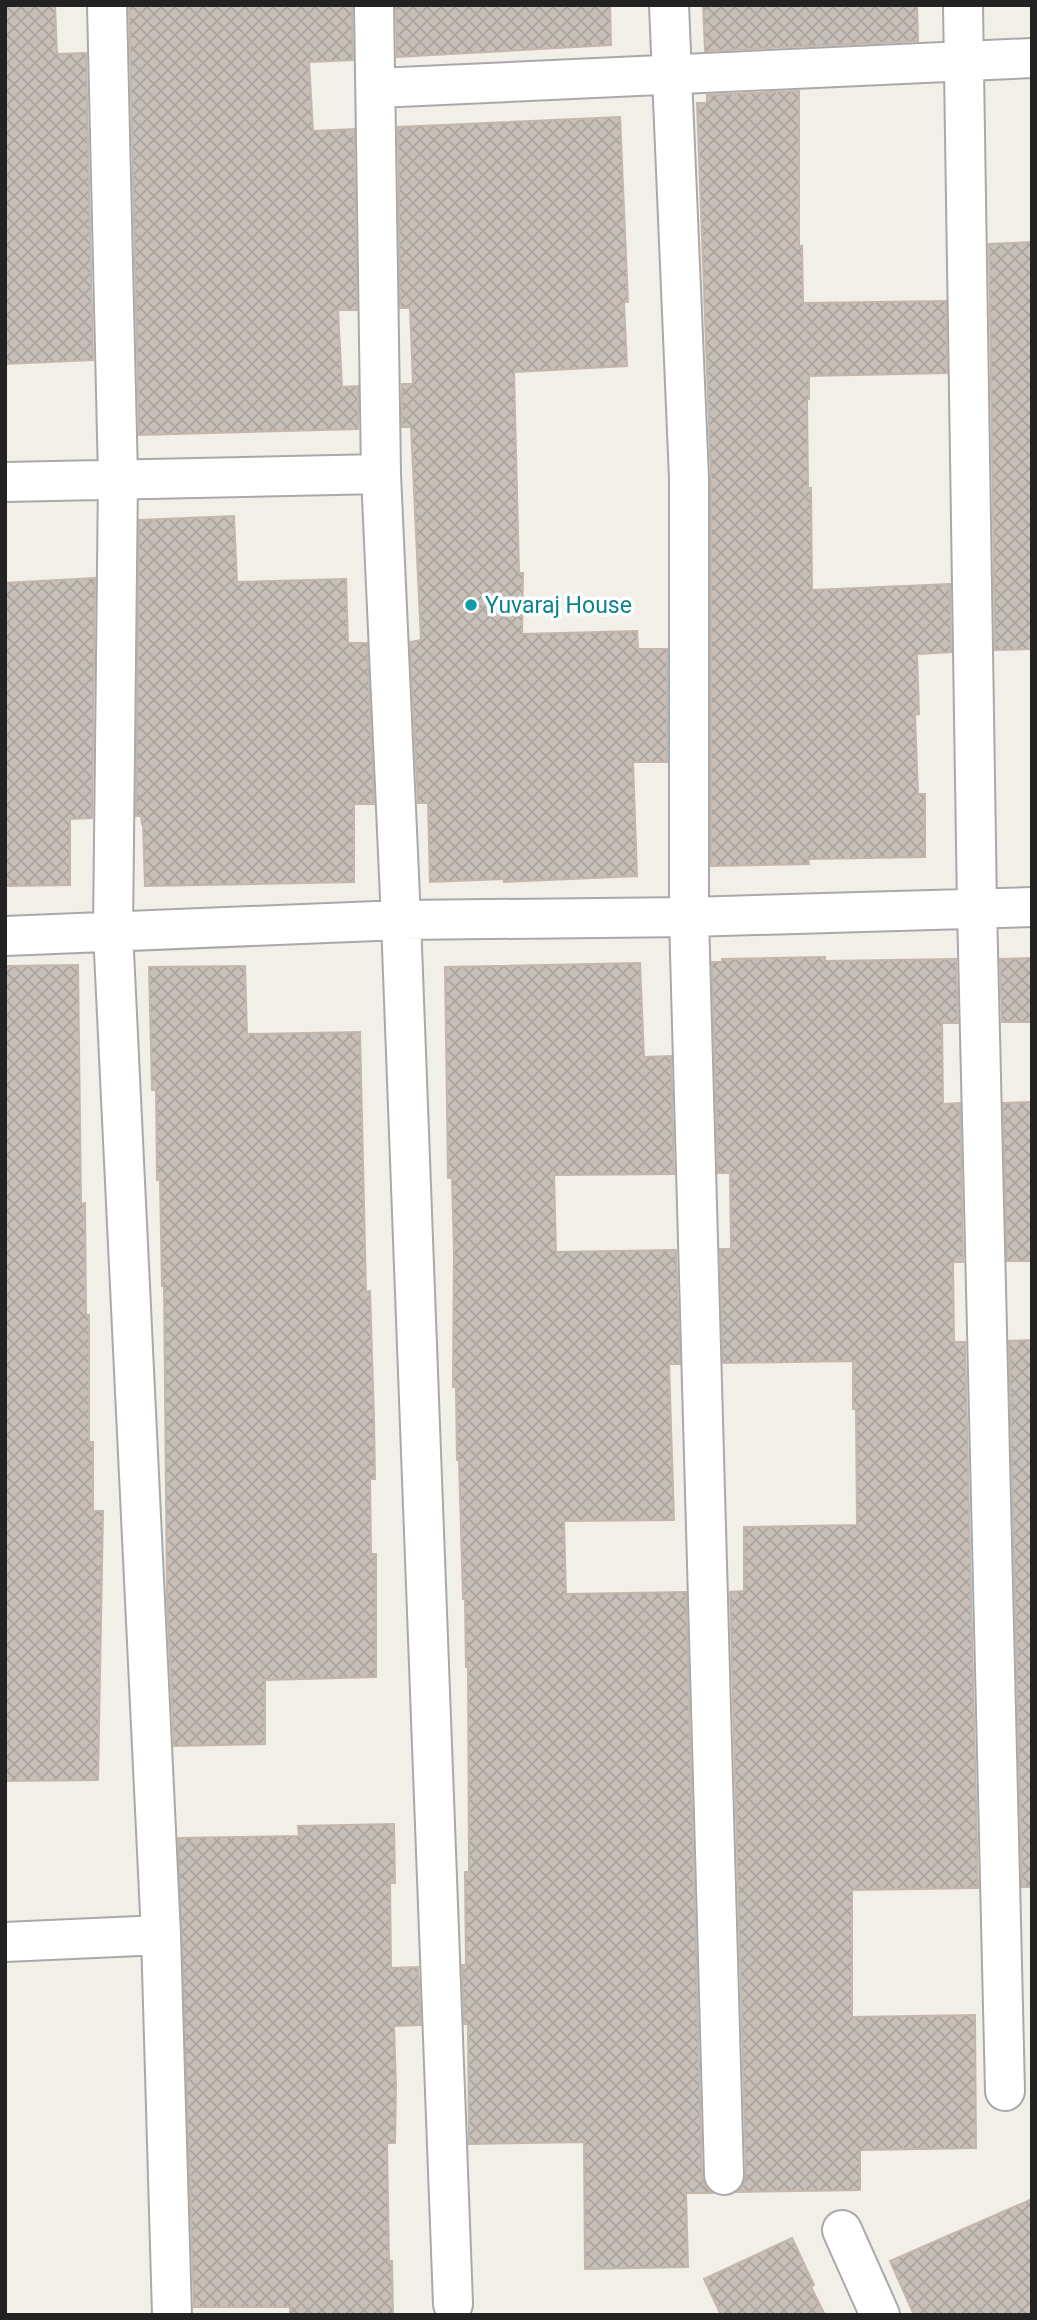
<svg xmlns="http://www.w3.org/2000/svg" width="1037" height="2320" viewBox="0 0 1037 2320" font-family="Roboto,sans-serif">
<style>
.building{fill:url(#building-cross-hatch);stroke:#c4b6ab;stroke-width:2}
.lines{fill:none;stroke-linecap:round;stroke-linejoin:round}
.minor-casing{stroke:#a9a9a9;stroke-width:42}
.minor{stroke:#fff;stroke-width:38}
.culture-dot{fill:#0f9aa8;stroke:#fff;stroke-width:2.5}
.labels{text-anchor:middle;stroke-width:7;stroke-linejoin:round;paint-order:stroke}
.culture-label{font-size:23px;fill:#0d838f;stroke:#fff;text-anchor:start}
</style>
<defs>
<pattern id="building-cross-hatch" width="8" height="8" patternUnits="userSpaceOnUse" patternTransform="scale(1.75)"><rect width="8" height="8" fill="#c7bfb8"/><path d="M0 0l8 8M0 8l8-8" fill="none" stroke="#aba49e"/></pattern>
</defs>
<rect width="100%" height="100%" fill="#f2efe9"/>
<path class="building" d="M5 5H55L57 54 86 53 93 360 5 364Z
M129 5H352L353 60 309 62 313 131 354 129 357 310H338L342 387 358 386V429L139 435Z
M396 5H610L611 45 397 57Z
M703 5H917L918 41 705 51Z
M799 91V246H802L803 303 946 301 947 373 809 376V399H807L808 488H811L812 590 950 584 951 652 917 654 919 714 915 715 918 794H925V857L808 859 809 864 711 866V477L697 103H707V95Z
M620 117 628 302H624L627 366 514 372 519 573H523L522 634 637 631 638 649H667V762H633L637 876 504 882V879L430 882 428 803H418L410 642 421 640 411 427H402V384H413L410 308H400L398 127Z
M1032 242V649L995 650 989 244Z
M234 516 237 582 346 579 348 643H367L374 804H354V882L145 886 143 824H142L141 816H136L139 520Z
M95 578 92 818 70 819V885L5 886V583Z
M825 957V961L956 959 958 1023H942L943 1104 960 1103 963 1262H953L954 1342H965L978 1888 852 1890V2017L975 2015 976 2148 860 2150V2190L737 2192 743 2185 746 2174 730 1592 744 1591V1527L857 1525 856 1409H853V1361L723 1363 720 1249H731L730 1173H718L712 962H722V959Z
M1032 958V1022H1002L1000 959Z
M640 963 644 1057 671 1056 674 1174 554 1175 556 1252 676 1250 680 1364H669L674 1520 564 1521 566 1594 686 1592 702 2176 705 2186 712 2193H686L688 2267 585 2269 584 2142 469 2144 468 2024H464L462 1965H466L465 1872H469L468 1667H466L465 1599H463L459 1460H457L456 1387H453L454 1249 452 1178H448L445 967Z
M78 965 81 1204 85 1203 86 1315H89V1442H93V1511H103L98 1780 5 1781V966Z
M245 966 247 1034 360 1032 366 1292 370 1291 374 1420 375 1479H370L371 1554H376V1677L265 1680V1744L174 1746 167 1599 164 1286H162L160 1180H157L156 1090H152L149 967Z
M1032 1102V1261H1007L1003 1103Z
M1032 1340V1887H1022L1009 1341Z
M394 1824 395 1883H390L391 1968 418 1967 421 2025 394 2026 396 2086 395 2143H387L389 2261H392L393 2315H290V2307H194L178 1838 299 1836 298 1826Z
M1032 2199V2315H914L890 2261Z
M792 2238 814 2285 811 2287 825 2315H721L704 2279Z"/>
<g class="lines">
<defs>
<path id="minor" d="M107 5 118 478 113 931 161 1935 172 2315
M374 5 381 474 401 920 453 2304
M669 5 689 478V917L724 2175
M963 5 977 908 1005 2091
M377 88 1032 58
M5 482 381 474
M5 936 401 920 689 917 1032 907
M5 1942 161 1935
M842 2230 880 2315"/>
</defs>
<use href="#minor" class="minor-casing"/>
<use href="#minor" class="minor"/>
</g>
<circle class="culture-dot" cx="471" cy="605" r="7"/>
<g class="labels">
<g class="culture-label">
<text x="485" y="613">Yuvaraj House</text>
</g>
</g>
<rect width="1037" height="2320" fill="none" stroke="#222222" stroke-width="14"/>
</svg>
